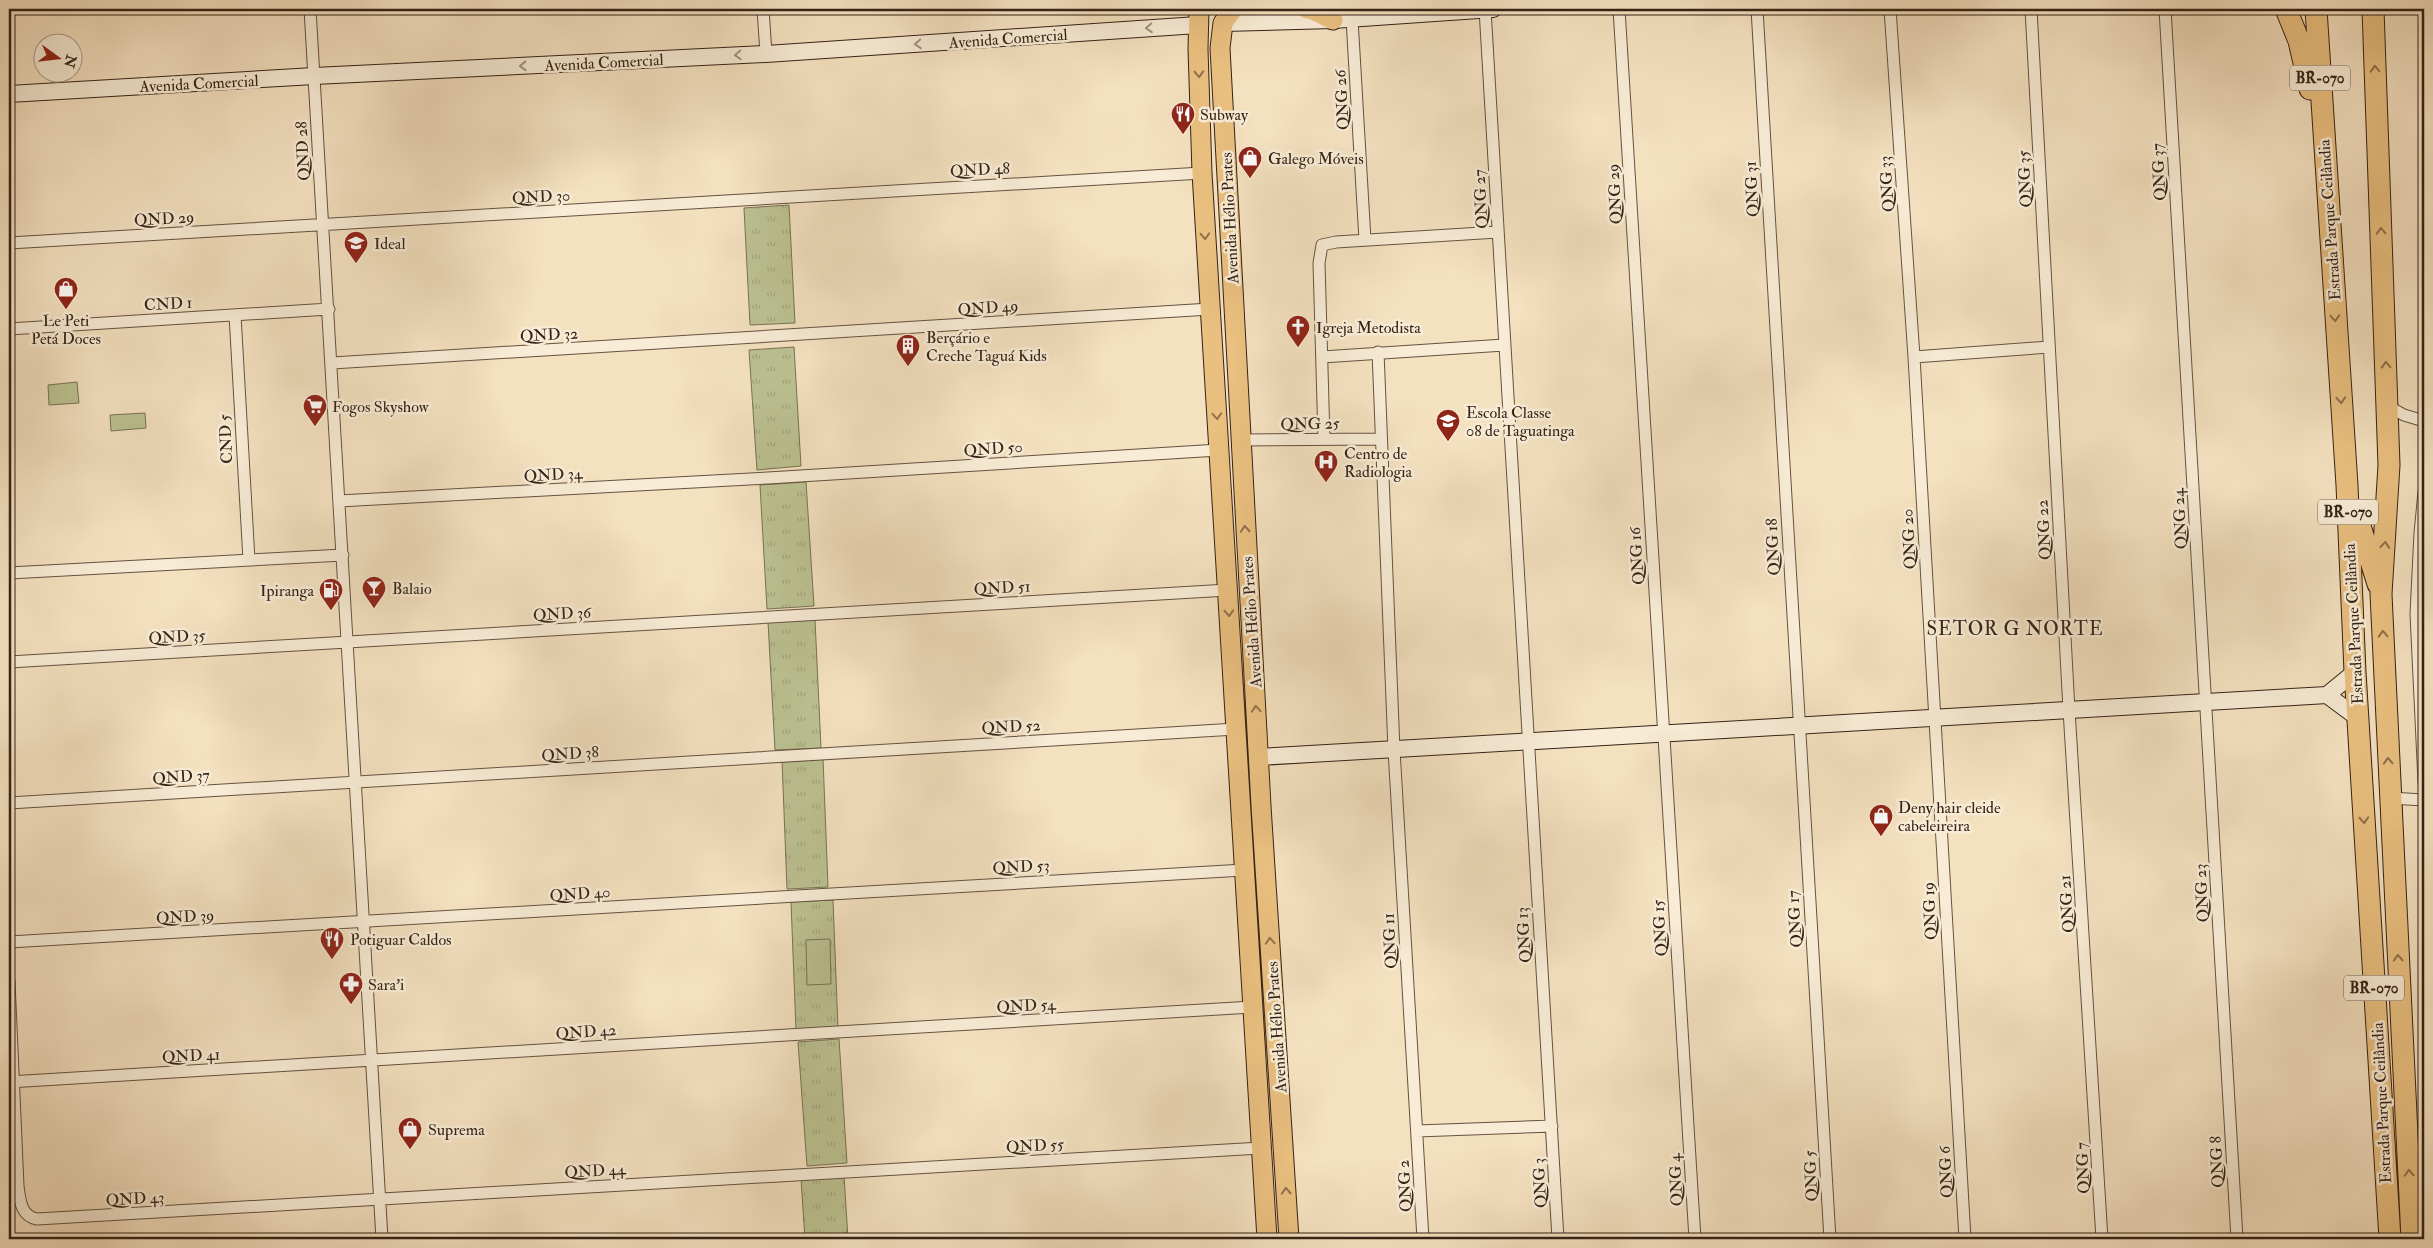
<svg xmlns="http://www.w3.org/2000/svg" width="2433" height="1248" viewBox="0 0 2433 1248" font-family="'IM FELL Double Pica',serif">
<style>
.grass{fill:url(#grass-tufts);stroke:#787254}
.pitch{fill:#bcc292;stroke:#787254}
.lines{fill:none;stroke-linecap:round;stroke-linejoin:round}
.street-casing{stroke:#655240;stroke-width:13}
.secondary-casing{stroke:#352216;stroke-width:18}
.primary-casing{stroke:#352216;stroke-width:21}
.highway-casing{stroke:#352216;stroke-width:23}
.street{stroke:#f8ecd6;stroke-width:11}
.secondary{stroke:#f8ecd6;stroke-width:16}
.primary{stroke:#eac080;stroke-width:19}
.highway{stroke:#eac080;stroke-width:21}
.oneway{stroke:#a09180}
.oneway2{stroke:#90714b}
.labels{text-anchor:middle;stroke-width:5;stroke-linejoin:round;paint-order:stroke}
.shield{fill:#f8ecd6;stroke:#705f50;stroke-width:1}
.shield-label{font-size:15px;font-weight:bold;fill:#352216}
.street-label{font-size:16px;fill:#352216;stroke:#f8ecd6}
.poi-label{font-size:16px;fill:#352216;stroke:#f8ecd6;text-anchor:start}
.quarter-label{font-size:19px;letter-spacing:1px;fill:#352216;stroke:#f8ecd6}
</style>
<defs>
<pattern id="grass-tufts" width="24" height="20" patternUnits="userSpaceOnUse" patternTransform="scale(1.25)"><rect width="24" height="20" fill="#bcc292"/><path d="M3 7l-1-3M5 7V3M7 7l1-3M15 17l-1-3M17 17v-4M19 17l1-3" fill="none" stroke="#a2a67d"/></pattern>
</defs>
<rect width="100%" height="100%" fill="#f4e1c0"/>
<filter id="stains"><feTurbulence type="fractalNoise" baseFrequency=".004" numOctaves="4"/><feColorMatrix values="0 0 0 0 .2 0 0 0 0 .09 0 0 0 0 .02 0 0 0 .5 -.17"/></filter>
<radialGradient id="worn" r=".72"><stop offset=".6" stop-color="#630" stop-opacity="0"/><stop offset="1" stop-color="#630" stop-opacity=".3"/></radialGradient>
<path class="grass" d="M789 205 795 323 750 325 744 208Z
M794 347 801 466 757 470 749 350Z
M806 482 814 606 767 609 760 485Z
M815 620 821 748 775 750 768 622Z
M823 758 828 887 787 889 782 760Z
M833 900 838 1029 796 1030 791 902Z
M839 1039 847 1163 807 1166 798 1042Z
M844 1176 848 1239H805L801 1179Z"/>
<path class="pitch" d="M77 382 79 403 49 405 48 385Z
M145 413 146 428 111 431 110 415Z
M830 939 831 984 807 985 806 940Z"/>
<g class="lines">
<defs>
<path id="street" d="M310 9 382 1239
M763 9 766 54
M1485 9 1558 1239
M1619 9 1695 1239
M1757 9 1830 1239
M1890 9 1914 357 1965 1239
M2031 9 2069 710 2102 1239
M2165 9 2237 1239
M1352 19 1365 240
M9 243 1202 173
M235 315 249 560
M9 329 329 309
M1378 352 1394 750 1423 1239
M1322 357 1504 345
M1914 357 2049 347
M332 363 1210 309
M2387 406 2404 415 2424 421
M1324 439 1319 263 1322 245 1336 242 1498 232
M1241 440 1380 439
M2424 492 2420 533 2416 614 2424 782
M339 501 768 478 1219 450
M9 573 343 555
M9 662 1228 590
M2390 798 2424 800
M9 803 1236 729
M9 942 1244 870
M9 981 18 1186C20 1201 21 1216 37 1219L1261 1148
M9 1082 1252 1007
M1417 1131 1552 1126"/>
<path id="secondary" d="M1223 23 1333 20 1493 9
M9 94 314 76 766 54 1198 25
M2327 695 2358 718
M1259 757 2327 695 2355 672"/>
<path id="primary" d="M1199 9 1198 49 1202 173 1267 1239
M1233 9 1223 23 1220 48 1261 806 1289 1239
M1307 9 1313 10 1333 20"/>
<path id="highway" d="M2286 9 2299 41 2310 89
M2316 9 2347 485 2355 672 2390 1239
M2373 9 2389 465 2381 594 2412 1239
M2356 513 2378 584"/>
</defs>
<use href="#street" class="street-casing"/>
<use href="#secondary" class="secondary-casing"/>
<use href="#primary" class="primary-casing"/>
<use href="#highway" class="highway-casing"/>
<use href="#street" class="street"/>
<use href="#secondary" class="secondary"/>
<use href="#primary" class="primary"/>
<use href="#highway" class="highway"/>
</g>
<defs><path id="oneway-chevron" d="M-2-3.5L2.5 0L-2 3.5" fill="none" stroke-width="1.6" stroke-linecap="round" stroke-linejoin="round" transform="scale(1.25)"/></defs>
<g class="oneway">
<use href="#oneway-chevron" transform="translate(1149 28) rotate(176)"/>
<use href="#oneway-chevron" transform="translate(918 44) rotate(176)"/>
<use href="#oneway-chevron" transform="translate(738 55) rotate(177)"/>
<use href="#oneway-chevron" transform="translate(523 66) rotate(177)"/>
</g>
<g class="oneway2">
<use href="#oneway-chevron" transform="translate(2375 69) rotate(-92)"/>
<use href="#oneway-chevron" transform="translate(1199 74) rotate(88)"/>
<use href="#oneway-chevron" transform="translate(2381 231) rotate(-92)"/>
<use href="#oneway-chevron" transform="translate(1205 236) rotate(87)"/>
<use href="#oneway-chevron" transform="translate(2335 318) rotate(86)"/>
<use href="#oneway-chevron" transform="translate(2386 365) rotate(-92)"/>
<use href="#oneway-chevron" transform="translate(2341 400) rotate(86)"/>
<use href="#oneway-chevron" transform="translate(1217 416) rotate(86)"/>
<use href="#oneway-chevron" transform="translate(1245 529) rotate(-93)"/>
<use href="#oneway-chevron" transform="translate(2385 545) rotate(-85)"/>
<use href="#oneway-chevron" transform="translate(1229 613) rotate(87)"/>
<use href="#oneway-chevron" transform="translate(2383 634) rotate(-92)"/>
<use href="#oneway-chevron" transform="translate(1256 709) rotate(-94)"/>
<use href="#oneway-chevron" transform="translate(2388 761) rotate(-93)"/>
<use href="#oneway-chevron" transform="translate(2364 820) rotate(87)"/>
<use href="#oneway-chevron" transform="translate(1270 941) rotate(-94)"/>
<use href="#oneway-chevron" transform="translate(2398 958) rotate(-93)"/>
<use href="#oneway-chevron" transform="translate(2409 1173) rotate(-93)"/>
<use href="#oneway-chevron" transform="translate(1286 1191) rotate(-93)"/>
</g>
<defs>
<symbol id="restaurant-pin" viewBox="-11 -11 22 30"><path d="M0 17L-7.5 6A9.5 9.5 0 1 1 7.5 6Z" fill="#8f2418" stroke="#f8ecd6"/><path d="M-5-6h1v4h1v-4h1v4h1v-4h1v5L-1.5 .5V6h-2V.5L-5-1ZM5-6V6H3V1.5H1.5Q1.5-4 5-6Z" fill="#fff"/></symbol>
<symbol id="shop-pin" viewBox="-11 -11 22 30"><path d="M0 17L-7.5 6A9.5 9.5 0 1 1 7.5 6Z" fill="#8f2418" stroke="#f8ecd6"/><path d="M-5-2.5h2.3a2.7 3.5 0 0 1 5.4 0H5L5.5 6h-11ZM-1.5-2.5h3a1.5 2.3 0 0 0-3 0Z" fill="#fff"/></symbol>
<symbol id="school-pin" viewBox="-11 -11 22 30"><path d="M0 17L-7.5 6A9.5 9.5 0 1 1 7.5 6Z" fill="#8f2418" stroke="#f8ecd6"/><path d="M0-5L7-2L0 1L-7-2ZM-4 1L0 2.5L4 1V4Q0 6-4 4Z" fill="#fff"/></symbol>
<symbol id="church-pin" viewBox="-11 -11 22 30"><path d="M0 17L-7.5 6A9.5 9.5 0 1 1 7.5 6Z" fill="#8f2418" stroke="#f8ecd6"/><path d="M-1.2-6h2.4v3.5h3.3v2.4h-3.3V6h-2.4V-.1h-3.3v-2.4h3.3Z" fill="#fff"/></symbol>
<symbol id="building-pin" viewBox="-11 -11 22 30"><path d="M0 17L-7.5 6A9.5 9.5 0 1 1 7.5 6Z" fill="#8f2418" stroke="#f8ecd6"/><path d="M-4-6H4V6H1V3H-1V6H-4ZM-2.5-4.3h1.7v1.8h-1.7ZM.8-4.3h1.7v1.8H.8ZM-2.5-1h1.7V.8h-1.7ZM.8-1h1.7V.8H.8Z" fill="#fff"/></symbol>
<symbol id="supermarket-pin" viewBox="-11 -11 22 30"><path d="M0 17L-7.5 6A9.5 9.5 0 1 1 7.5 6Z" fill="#8f2418" stroke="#f8ecd6"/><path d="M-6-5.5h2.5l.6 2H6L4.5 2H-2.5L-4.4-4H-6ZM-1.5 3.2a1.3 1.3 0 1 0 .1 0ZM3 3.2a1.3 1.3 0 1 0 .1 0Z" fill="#fff"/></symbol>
<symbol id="hospital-pin" viewBox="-11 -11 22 30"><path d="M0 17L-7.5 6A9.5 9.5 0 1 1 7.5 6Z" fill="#8f2418" stroke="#f8ecd6"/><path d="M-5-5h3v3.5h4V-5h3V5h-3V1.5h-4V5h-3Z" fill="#fff"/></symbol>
<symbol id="bar-pin" viewBox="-11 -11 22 30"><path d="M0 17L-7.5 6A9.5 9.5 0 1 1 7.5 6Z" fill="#8f2418" stroke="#f8ecd6"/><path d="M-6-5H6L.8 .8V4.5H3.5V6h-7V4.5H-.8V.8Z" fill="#fff"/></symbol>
<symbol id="fuel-pin" viewBox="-11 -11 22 30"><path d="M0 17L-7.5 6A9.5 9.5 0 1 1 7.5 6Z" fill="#8f2418" stroke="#f8ecd6"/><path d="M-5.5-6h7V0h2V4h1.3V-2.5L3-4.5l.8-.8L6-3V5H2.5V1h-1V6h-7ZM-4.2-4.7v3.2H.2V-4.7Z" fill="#fff"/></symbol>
<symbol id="pharmacy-pin" viewBox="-11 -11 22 30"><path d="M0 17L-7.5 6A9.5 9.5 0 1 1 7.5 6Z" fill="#8f2418" stroke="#f8ecd6"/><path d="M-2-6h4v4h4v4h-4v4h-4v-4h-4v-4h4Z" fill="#fff"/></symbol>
</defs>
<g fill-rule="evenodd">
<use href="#restaurant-pin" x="1169" y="100" width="28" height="38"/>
<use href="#shop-pin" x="1236" y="144" width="28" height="38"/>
<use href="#school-pin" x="342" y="229" width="28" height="38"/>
<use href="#shop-pin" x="52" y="275" width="28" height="38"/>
<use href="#church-pin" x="1284" y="313" width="28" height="38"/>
<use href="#building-pin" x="894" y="332" width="28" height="38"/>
<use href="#supermarket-pin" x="301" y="392" width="28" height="38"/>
<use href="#school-pin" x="1434" y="407" width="28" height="38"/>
<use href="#hospital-pin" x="1312" y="448" width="28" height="38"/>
<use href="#bar-pin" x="360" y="574" width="28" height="38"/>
<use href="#fuel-pin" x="317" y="576" width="28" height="38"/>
<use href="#shop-pin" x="1867" y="802" width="28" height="38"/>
<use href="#restaurant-pin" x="318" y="925" width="28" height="38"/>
<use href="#pharmacy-pin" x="337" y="970" width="28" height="38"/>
<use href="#shop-pin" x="396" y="1115" width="28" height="38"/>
</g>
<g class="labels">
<g class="shield">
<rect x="2290" y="65.5" width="60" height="25" rx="4"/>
<rect x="2318" y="499.5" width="60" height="25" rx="4"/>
<rect x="2344" y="975.5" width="60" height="25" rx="4"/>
</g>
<g class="shield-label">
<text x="2320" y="83">BR-070</text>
<text x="2348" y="517">BR-070</text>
<text x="2374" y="993">BR-070</text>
</g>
<g class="street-label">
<text transform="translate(1008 38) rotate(-4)" y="6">Avenida Comercial</text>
<text transform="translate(604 62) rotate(-3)" y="6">Avenida Comercial</text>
<text transform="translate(199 83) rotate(-3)" y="6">Avenida Comercial</text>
<text transform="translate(1341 100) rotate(-93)" y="6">QNG 26</text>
<text transform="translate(302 151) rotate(-93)" y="6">QND 28</text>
<text transform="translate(980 169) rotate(-3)" y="6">QND 48</text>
<text transform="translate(2158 172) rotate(-93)" y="6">QNG 37</text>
<text transform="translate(2024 179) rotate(-93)" y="6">QNG 35</text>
<text transform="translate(1886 184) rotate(-94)" y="6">QNG 33</text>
<text transform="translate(1751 189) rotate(-93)" y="6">QNG 31</text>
<text transform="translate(1614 194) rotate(-93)" y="6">QNG 29</text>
<text transform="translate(541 196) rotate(-3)" y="6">QND 30</text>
<text transform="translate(1480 199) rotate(-93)" y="6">QNG 27</text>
<text transform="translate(164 218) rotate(-3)" y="6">QND 29</text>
<text transform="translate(1229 218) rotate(-93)" y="6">Avenida Hélio Prates</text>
<text transform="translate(2329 220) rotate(-94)" y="6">Estrada Parque Ceilândia</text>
<text transform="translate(168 303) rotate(-3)" y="6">CND 1</text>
<text transform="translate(988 307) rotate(-4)" y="6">QND 49</text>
<text transform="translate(549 334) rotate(-3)" y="6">QND 32</text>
<text transform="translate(1310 423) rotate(-1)" y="6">QNG 25</text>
<text transform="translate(225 439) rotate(-93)" y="6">CND 5</text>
<text transform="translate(993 448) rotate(-4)" y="6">QND 50</text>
<text transform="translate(553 474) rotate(-3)" y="6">QND 34</text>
<text transform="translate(2179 519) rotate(-93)" y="6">QNG 24</text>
<text transform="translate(2043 530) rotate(-93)" y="6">QNG 22</text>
<text transform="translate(1908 539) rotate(-93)" y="6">QNG 20</text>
<text transform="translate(1772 547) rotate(-93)" y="6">QNG 18</text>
<text transform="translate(1636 556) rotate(-94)" y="6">QNG 16</text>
<text transform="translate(1002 587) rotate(-3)" y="6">QND 51</text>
<text transform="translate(562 613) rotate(-3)" y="6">QND 36</text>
<text transform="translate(1251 622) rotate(-94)" y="6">Avenida Hélio Prates</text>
<text transform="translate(2353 624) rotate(-93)" y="6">Estrada Parque Ceilândia</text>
<text transform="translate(177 636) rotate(-3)" y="6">QND 35</text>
<text transform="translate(1011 726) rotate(-3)" y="6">QND 52</text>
<text transform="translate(570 753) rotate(-4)" y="6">QND 38</text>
<text transform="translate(181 776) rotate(-4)" y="6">QND 37</text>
<text transform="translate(1021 866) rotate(-3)" y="6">QND 53</text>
<text transform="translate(580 893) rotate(-4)" y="6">QND 40</text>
<text transform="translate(2201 893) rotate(-93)" y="6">QNG 23</text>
<text transform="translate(2066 904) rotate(-94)" y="6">QNG 21</text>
<text transform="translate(1929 911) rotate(-93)" y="6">QNG 19</text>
<text transform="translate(185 916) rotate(-3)" y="6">QND 39</text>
<text transform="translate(1794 919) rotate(-94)" y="6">QNG 17</text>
<text transform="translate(1659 928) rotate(-94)" y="6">QNG 15</text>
<text transform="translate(1523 935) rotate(-94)" y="6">QNG 13</text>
<text transform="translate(1389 941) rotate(-93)" y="6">QNG 11</text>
<text transform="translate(1026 1005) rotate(-3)" y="6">QND 54</text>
<text transform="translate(1276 1027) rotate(-94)" y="6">Avenida Hélio Prates</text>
<text transform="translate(586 1031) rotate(-4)" y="6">QND 42</text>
<text transform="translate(191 1055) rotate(-3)" y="6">QND 41</text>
<text transform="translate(2381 1103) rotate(-93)" y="6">Estrada Parque Ceilândia</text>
<text transform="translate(1035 1145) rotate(-3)" y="6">QND 55</text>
<text transform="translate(2216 1162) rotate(-93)" y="6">QNG 8</text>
<text transform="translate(2082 1168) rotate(-93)" y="6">QNG 7</text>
<text transform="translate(595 1170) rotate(-3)" y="6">QND 44</text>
<text transform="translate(1945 1172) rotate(-93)" y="6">QNG 6</text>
<text transform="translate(1810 1176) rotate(-93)" y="6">QNG 5</text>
<text transform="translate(1675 1180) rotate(-93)" y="6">QNG 4</text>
<text transform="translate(1539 1183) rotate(-93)" y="6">QNG 3</text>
<text transform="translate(1404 1186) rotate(-93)" y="6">QNG 2</text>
<text transform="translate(135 1198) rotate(-3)" y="6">QND 43</text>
</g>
<g class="poi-label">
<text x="1200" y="120">Subway</text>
<text x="1268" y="164">Galego Móveis</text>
<text x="374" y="249">Ideal</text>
<text x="66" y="326" text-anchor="middle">Le Peti<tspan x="66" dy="18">Petá Doces</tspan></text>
<text x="1316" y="333">Igreja Metodista</text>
<text x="926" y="343">Berçário e<tspan x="926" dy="18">Creche Taguá Kids</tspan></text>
<text x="332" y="412">Fogos Skyshow</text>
<text x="1466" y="418">Escola Classe<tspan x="1466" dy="18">08 de Taguatinga</tspan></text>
<text x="1344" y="459">Centro de<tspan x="1344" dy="18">Radiologia</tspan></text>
<text x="392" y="594">Balaio</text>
<text x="314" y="596" text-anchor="end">Ipiranga</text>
<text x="1898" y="813">Deny hair cleide<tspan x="1898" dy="18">cabeleireira</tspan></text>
<text x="350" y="945">Potiguar Caldos</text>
<text x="368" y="990">Sara'i</text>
<text x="428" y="1135">Suprema</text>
</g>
<g class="quarter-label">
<text x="2015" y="635">SETOR G NORTE</text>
</g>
</g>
<rect width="2433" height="1248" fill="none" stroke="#f4e1c0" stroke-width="30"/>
<rect x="10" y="10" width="2413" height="1228" fill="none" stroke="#352216" stroke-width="2.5"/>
<rect x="15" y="15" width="2403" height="1218" fill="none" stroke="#352216"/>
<g transform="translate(58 58) rotate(105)"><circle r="24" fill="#f8ecd6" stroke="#aa9b89"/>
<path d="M0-4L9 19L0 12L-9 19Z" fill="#8f2418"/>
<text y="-8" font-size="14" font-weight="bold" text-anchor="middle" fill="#352216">N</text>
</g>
<rect width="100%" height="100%" filter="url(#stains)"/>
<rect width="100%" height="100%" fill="url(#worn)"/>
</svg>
